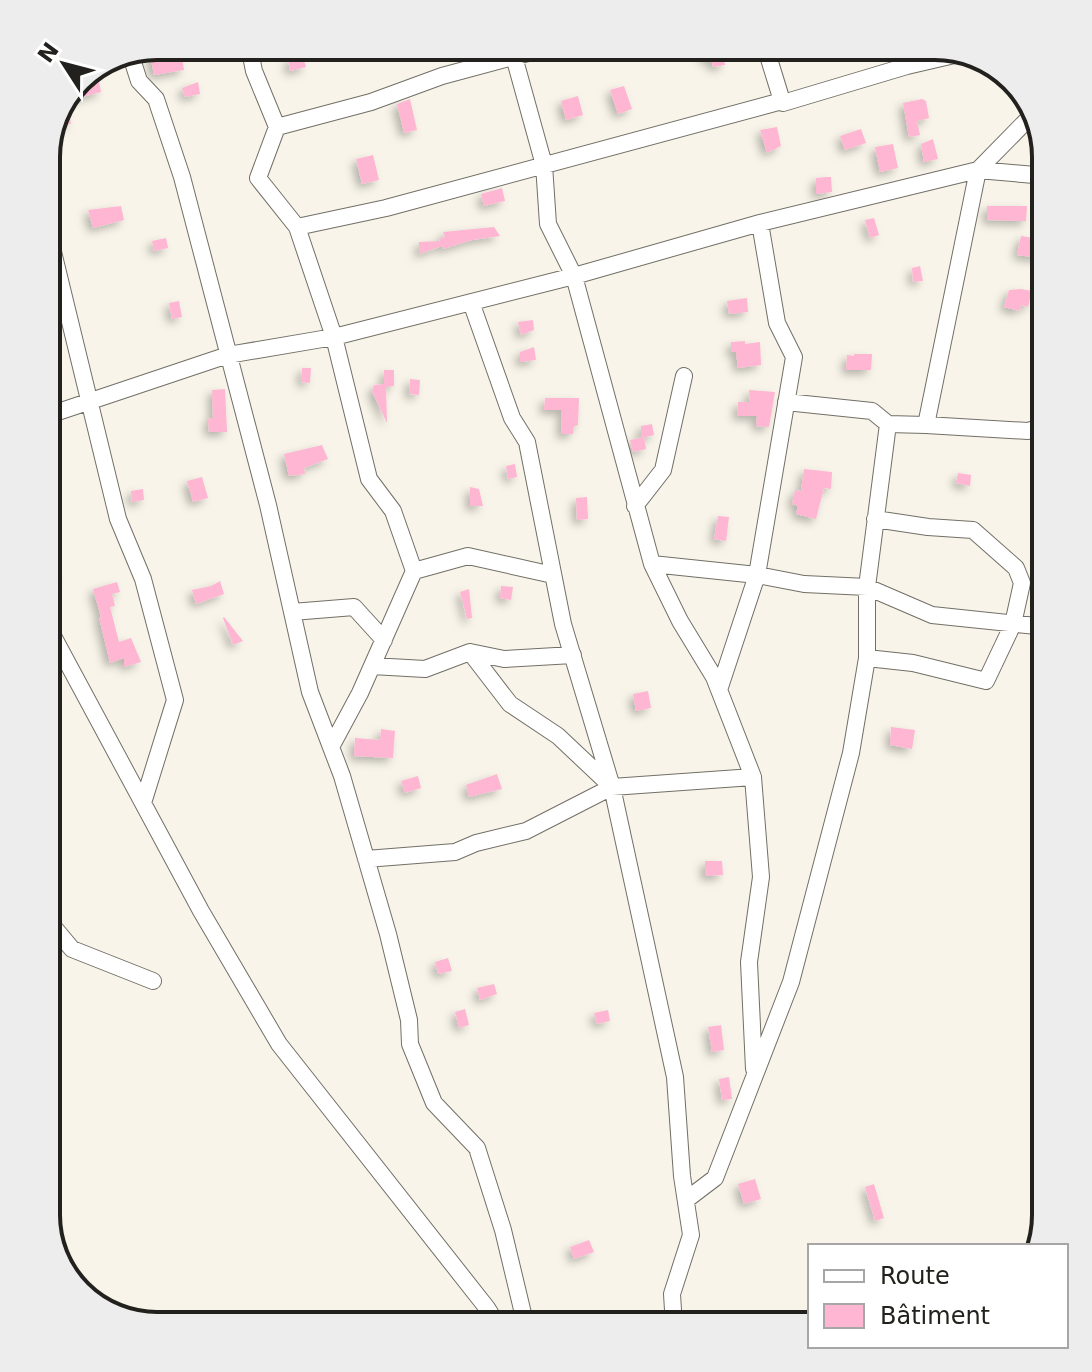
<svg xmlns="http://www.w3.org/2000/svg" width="1092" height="1372" viewBox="0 0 1092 1372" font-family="'DejaVu Sans',sans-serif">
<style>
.building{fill:#feb6d2;filter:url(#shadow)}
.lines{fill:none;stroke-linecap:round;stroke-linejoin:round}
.minor-casing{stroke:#726f66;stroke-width:18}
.minor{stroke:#fff;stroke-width:16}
.rim{fill:none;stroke:#22211d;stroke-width:4}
</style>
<defs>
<filter id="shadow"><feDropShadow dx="-4.5" dy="4.5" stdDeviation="4" flood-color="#0004"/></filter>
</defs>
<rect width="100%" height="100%" fill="#f8f4e9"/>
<path class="building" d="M167 46H180L184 70 154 75 150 54 168 51Z
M702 46H717L718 51H722L725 65 713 67 711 58 704 60Z
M303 57 306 67 290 71 288 59Z
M89 72 90 77H98L101 92 71 100 84 74Z
M198 82 200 94 185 97 182 88Z
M624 86 632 109 618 114 610 90Z
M578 96 583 115 566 120 561 101Z
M410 99 417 130 404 133 397 104Z
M922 99 926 101 929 118 917 121 920 135 909 137 903 103Z
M68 105 71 124 58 126 62 119Z
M777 127 781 146 767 153 760 130Z
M861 129 866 143 845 150 840 136Z
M933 139 938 159 924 162 921 144Z
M893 144 898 168 880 172 875 147Z
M373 155 379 180 362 184 356 159Z
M827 177H831L832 192 816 194V178Z
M502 188 505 201 484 206 481 194Z
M121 206 124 220 93 228 88 210Z
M987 206H1027L1026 221 987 220Z
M874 218 879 235 870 238 865 220Z
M494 227 500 236 472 240 443 249 442 246 419 254V242L440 241 439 239 445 237 443 232Z
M1021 236 1034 238 1033 242 1042 243 1040 258 1017 255Z
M166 238 168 248 154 251 152 241Z
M920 266 923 281 913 282 912 268Z
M1021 289 1032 291 1028 307 1021 305 1020 311 1004 307 1009 290Z
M747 298 748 312 729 314 727 301Z
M179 301 182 317 172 319 169 303Z
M533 320 534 330 521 335 518 322Z
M745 341V344L760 342 761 365 738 368 736 352H731V342Z
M534 347 536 360 520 362V352Z
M854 354H872L871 370H846L847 355 854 356Z
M302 368H311L310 383 301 382Z
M384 370H394V386L386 387 387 423 372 391 374 385 384 384Z
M410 379 420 380 419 395 409 394Z
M225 389 227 432H209L208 419 213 418 212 390Z
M749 390 775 392 769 427 756 426 757 416H737L738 402H750Z
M545 398H579L578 425 573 427V434H561L562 410H544Z
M652 424 654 435 641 438V426Z
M644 437 646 449 633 452 630 440Z
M322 445 328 459 304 468 305 474 289 476 284 454Z
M515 464 517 477 508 479 506 466Z
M804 469 832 472 831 489 824 488 816 519 796 514 798 506 792 504 795 490 801 491Z
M958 473 971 475 970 486 956 483Z
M202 477 208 498 193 502 187 481Z
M470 487 479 489 483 506H470Z
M143 489 144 500 132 502 131 491Z
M587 497 588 519 577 520 576 498Z
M718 516 729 517 726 541 714 539Z
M46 567 60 577 55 585 46 579Z
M220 581 224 594 196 604 192 590 211 586Z
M117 582 120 592 112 594 115 606 110 607 119 642 131 638 141 662 124 667V658L110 663 99 617H101L93 589Z
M501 586 513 587 511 600 500 598Z
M469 589 472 618 467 619 460 592Z
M224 617 243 641 233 645 223 618Z
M648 691 651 708 636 711 633 694Z
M891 727 915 730 912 749 890 745Z
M381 729 395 731 393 758 354 756 355 738 380 740Z
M497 774 502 789 469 797 466 785Z
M418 776 421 788 405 793 401 781Z
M705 861H722L723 875 705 876Z
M448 958 452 971 438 974 435 962Z
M494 984 497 994 480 1000 477 988Z
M465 1009 469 1025 459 1028 455 1012Z
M608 1010 610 1021 597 1024 594 1013Z
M721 1025 724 1050 712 1052 708 1027Z
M729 1077 732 1099 722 1100 719 1079Z
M755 1179 761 1199 744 1204 738 1184Z
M874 1184 884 1218 875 1221 865 1187Z
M589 1240 594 1252 574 1259 570 1247Z"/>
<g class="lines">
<defs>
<path id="minor" d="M249 46 254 71 277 127 258 178 297 227 334 337 369 479 393 511 414 571 468 556 553 575
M511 46 544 165 548 224 574 276 652 564 680 621 714 677 753 777 761 877 749 962 754 1069
M765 46 782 101
M131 56 139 81 156 99 182 177 268 505 310 692 342 776 388 934 409 1020 410 1044 434 1103 477 1148 503 1230 526 1326
M277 127 371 102 442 76 554 46
M46 223 118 519 143 579 175 700 143 803
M297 227 386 208 782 101 783 103 907 66 963 53
M471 302 512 418 527 442 563 624 612 787 675 1077 682 1176 691 1235 672 1294 674 1326
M786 402 872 411 888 424
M46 416 228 355 334 337 574 276 760 223 978 170 1046 176
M926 425 1028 431 1040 427 1046 381
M635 506 663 470 684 376
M652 564 757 575 804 584 867 587 932 615 1046 627
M292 612 354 607 384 640
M46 623 201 911 279 1044 487 1308 498 1326
M470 652 510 704 558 736 611 786
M867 658 913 663 986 681 1013 624 1022 583 1016 568 973 530 928 527 875 519
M372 666 425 669 470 652 504 659 573 655
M719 690 757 575 794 357 777 323 760 223
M331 747 360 693 414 571
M366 859 455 852 476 843 526 831 612 787 753 777
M46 918 72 949 153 981
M686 1200 715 1178 791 982 851 753 867 658V587L888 424 926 425 978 170 1033 114"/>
</defs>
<use href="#minor" class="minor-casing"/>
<use href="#minor" class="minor"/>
</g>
<path d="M0 0H1092V1372H0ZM157 60H935A97 97 0 0 1 1032 157V1215A97 97 0 0 1 935 1312H157A97 97 0 0 1 60 1215V157A97 97 0 0 1 157 60Z" fill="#ededed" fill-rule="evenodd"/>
<path class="rim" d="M157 60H935A97 97 0 0 1 1032 157V1215A97 97 0 0 1 935 1312H157A97 97 0 0 1 60 1215V157A97 97 0 0 1 157 60Z"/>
<rect x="808" y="1244" width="260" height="104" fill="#ffffff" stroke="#a7a6a5" stroke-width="2"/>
<rect x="824" y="1270" width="40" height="12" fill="#ffffff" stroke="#a7a6a5" stroke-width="2"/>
<text x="880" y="1284" font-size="24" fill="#22211d">Route</text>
<rect x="824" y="1304" width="40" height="24" fill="#feb6d2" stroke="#a7a6a5" stroke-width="2"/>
<text x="880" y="1324" font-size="24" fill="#22211d">Bâtiment</text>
<g transform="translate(64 64) rotate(306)" stroke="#ffffff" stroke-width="6" paint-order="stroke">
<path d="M0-6L14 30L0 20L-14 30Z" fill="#22211d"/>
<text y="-12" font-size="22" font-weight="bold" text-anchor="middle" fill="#22211d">N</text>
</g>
</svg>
